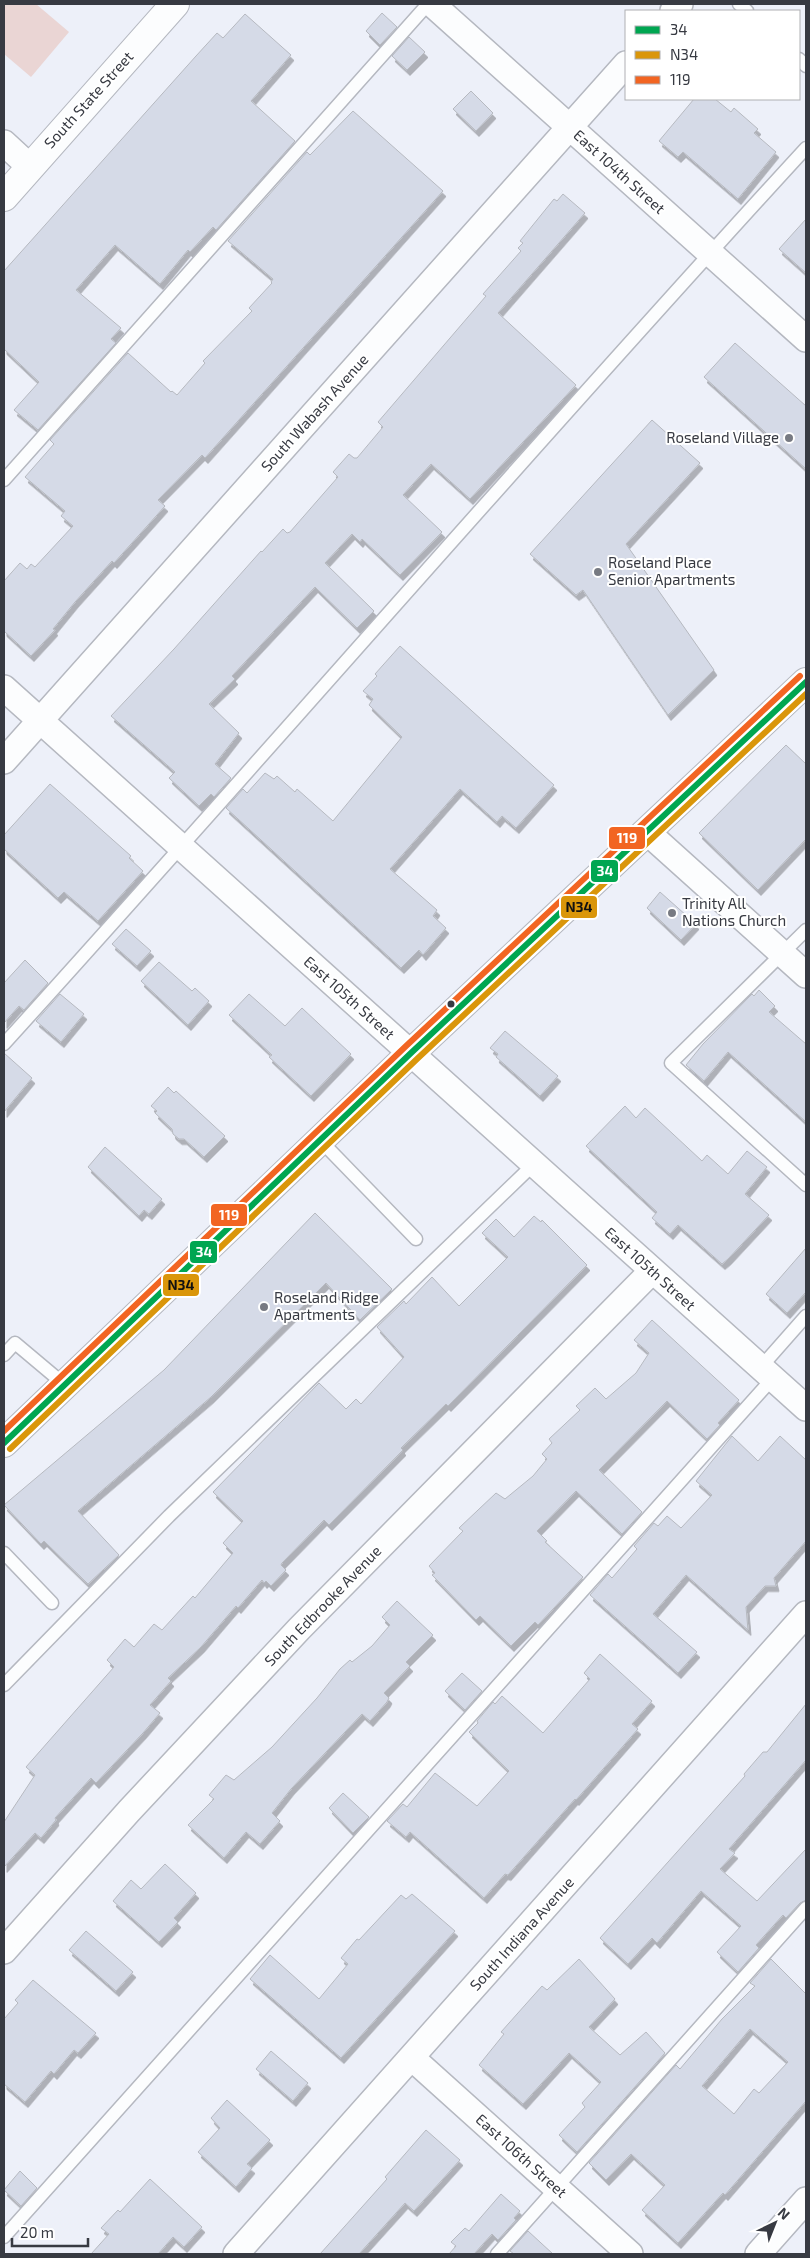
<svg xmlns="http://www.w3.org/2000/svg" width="810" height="2258" viewBox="0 0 810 2258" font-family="'Exo 2',sans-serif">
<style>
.green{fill:#ead5d4}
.building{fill:#d5dae7;stroke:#b6b9c0;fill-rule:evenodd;filter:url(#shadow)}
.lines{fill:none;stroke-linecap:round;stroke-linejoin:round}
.lane-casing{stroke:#b5b8c0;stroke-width:15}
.street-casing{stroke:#b5b8c0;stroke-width:28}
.secondary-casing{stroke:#b5b8c0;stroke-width:30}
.lane{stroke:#fcfdfe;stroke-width:12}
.street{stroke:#fcfdfe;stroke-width:25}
.secondary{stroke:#fcfdfe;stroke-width:28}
.bus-1-casing{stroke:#fff;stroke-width:10}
.bus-2-casing{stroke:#fff;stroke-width:10}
.bus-3-casing{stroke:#fff;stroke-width:10}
.bus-1{stroke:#00a651;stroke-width:6}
.bus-2{stroke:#da960a;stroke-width:6}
.bus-3{stroke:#f26522;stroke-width:6}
.poi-dot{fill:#777a82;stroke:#fff;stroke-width:2}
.bus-dot{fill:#373a42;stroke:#fff;stroke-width:2}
.labels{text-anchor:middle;stroke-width:4;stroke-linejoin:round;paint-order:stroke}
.street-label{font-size:15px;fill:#373a42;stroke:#fff}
.poi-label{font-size:15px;fill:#373a42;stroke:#fff;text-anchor:start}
.line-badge{stroke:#fff;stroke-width:2}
.badge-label{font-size:14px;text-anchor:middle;font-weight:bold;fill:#fff}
.pale-badge-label{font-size:14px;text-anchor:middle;font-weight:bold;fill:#111}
</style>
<defs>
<filter id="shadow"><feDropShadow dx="3" dy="5.5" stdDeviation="0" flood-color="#0004"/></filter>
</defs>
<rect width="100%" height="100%" fill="#edf0f9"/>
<path class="green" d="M4 4H36L69 32 31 77 4 54Z"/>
<path class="building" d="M382 13 397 27 380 45 366 31Z
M245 14 291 55 251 101 295 141 216 230 213 227 190 252 188 250 160 284 115 245 76 290 121 328 111 339 116 343 38 430 14 410 39 382 4 349V271L196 56 217 33 223 38Z
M409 37 425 52 407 70 392 56Z
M471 91 493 113 476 131 453 109Z
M694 99H715L731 112 734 108 758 129 754 133 776 152 738 199 683 152 678 157 659 141Z
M353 111 443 191 205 458 202 455 158 500 165 506 114 563 112 561 75 602 53 629 55 630 31 656 4 631V581L20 563 27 569 31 564 35 567 73 526 61 516 65 511 25 477 54 444 50 440 128 353 171 392 172 391 177 395 205 363 203 361 252 311 249 308 272 283 271 282 273 279 228 241 307 152 310 155Z
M563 194 585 213 498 313 576 385 470 499 431 464 403 495 442 532 400 575 362 539 360 542 352 534 325 563 374 611 357 628 315 587 232 676 235 679 209 704 239 733 215 764 231 778 214 797 211 794 199 806 169 778 175 772 111 716 174 649 261 551 262 552 283 529 287 533 290 532 338 477 333 472 349 454 354 458H357L383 427 378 422 486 296 483 294 521 251 518 248 523 243 520 241 554 199 557 201Z
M806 219V273L779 249Z
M735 343 806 406V469L704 377Z
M652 420 700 463 626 544 714 670 668 715 583 590 576 595 530 554Z
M400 646 554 785 516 828 502 816 497 822 460 789 390 869 437 910 433 916 446 928 423 955 419 950 401 968 226 808 243 789 247 793 265 773 274 779 277 776 295 792 297 789 333 821 402 737 369 705 373 699 363 691 377 676 375 674Z
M786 745 806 764V839L758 890 699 833Z
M50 784 131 856 129 858 143 871 98 921 64 892 58 898 4 849V835Z
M660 892 696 924 681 940 647 908Z
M126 929 151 951 137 966 112 944Z
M25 960 48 983 24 1010 19 1006 4 1023V983Z
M159 962 192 991 195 988 209 1001 188 1025 141 981Z
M759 990 775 1006 769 1012 806 1044V1122L728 1052 704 1081 686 1065 703 1044 752 994 754 996Z
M60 994 84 1014 61 1042 36 1021Z
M249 994 285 1026 302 1008 351 1054 311 1096 269 1057 272 1055 229 1015Z
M505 1031 558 1076 540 1096 496 1057 498 1054 490 1048Z
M4 1053 32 1078 4 1112Z
M168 1087 174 1093 176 1091 225 1136 204 1157 184 1139H179L173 1134 172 1129 155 1113 157 1111 151 1106Z
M625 1106 636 1118 645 1108 702 1161 707 1155 728 1174 747 1151 767 1167 745 1194 769 1215 728 1259 722 1264 678 1225 670 1234 652 1218 657 1212 586 1146Z
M105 1147 162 1199 149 1214 144 1210 139 1216 88 1167Z
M315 1213 392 1289 360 1320 326 1283 211 1397 78 1511 119 1555 88 1584 44 1541 41 1544 4 1505 164 1370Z
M534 1216 541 1222 542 1220 587 1265 448 1406 446 1404 401 1448 403 1450 329 1525 324 1520 282 1563 281 1565 286 1570 271 1586 266 1581 264 1583 262 1580 238 1608 236 1606 201 1647 168 1678 171 1681 150 1705 160 1713 143 1733 96 1783 91 1778 55 1818 56 1820 41 1838 35 1833 4 1867V1822L35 1775 26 1767 114 1667 107 1660 125 1639 134 1647 154 1624 162 1630 193 1596 195 1598 233 1553 223 1543 243 1521 213 1492 319 1383 346 1409 356 1399 361 1404 404 1357 377 1327 404 1301 406 1304 432 1277 459 1306 508 1257 482 1233 496 1219 514 1237Z
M806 1248V1292L787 1313 766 1294Z
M652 1320 739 1400 718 1423 720 1425 707 1439 667 1401 599 1470 642 1512 622 1534 576 1491 537 1531 547 1541 545 1542 583 1577 538 1625 535 1622 511 1646 480 1616 476 1620 432 1575 435 1573 429 1566 463 1531 459 1528 496 1493 505 1499 533 1476 547 1459 542 1454 552 1443 549 1439 580 1410 576 1406 595 1388 606 1399 636 1373 649 1353 634 1340Z
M732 1436 758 1461 780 1436 806 1460V1541L774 1578 776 1586H765L746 1607 748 1630 686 1575 653 1614 697 1652 678 1673 590 1595 608 1574 612 1578 637 1549 634 1546 654 1523 658 1526 667 1516 681 1528 712 1495 696 1481Z
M397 1601 433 1635 406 1662 410 1666 384 1693 389 1698 387 1702 370 1721 362 1714 291 1789 272 1813 280 1821 260 1844 246 1832 224 1858 188 1825 214 1799 209 1795 226 1775 234 1780 272 1747 317 1698 340 1669 350 1660 352 1662 372 1646 390 1625 382 1617Z
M600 1654 652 1701 632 1724 638 1729 576 1800 575 1799 508 1875 505 1874 484 1898 410 1832 406 1837 387 1821 403 1804 407 1807 435 1773 477 1806 509 1771 469 1732 478 1723 477 1721 493 1702 495 1704 502 1696 543 1733 590 1679 584 1673Z
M462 1673 482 1691 465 1710 445 1691Z
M806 1704V1760L729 1849 735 1853 720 1869 757 1901 806 1849V1900L800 1903 786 1918 783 1915 756 1945 759 1948 738 1972 717 1952 741 1926 701 1891 657 1943 652 1938 628 1964 600 1938 745 1776 744 1774 763 1752H767Z
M343 1793 369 1817 353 1833 329 1808Z
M165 1864 196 1893 174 1918 178 1922 159 1942 113 1901 131 1880 141 1889Z
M412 1894 455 1931 341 2058 250 1979 270 1955 319 1999 348 1964 341 1958 357 1939 359 1940 401 1895 406 1899Z
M86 1931 133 1972 116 1991 69 1950Z
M579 1959 615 1999 589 2027 620 2055 646 2032 665 2053 577 2152 559 2135 585 2107 582 2103 601 2082 569 2053 523 2104 479 2065 504 2034 501 2032 542 1986 547 1990Z
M771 1959 806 1994V2101L725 2195 723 2193 678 2243 642 2210 665 2185 631 2154 606 2180 589 2163 676 2065 680 2069 722 2019 755 1986 750 1983ZM750 2029 788 2062 759 2093 754 2089 734 2114 702 2086Z
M33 1980 96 2033 78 2053 74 2050 54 2074 51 2071 25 2102 4 2084V2019L18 2003 15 2000Z
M271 2051 308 2083 293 2101 256 2069Z
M227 2100 270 2140 247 2164 252 2168 236 2187 198 2152 220 2128 211 2118Z
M426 2130 460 2160 414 2211 405 2203 359 2254H320L387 2179 385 2177Z
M20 2171 37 2188 21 2206 4 2190Z
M150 2179 202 2227 184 2247 173 2237 158 2254H91L109 2234 101 2228 118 2210 120 2212Z
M501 2194 520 2211 514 2218 516 2220 498 2240 492 2234 474 2254H449L456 2246 451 2242 465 2228 469 2231Z
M528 2231 553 2254H514L510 2251Z"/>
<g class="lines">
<defs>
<path id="lane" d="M739 4 747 11
M799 59 806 66
M4 480 428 4
M806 930 671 1063 806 1185
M4 1044C273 747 535 443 806 148
M320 1140 416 1239
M4 1355 15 1343 65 1385
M761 1367 806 1316
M4 1553 52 1603
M4 1685 169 1516 534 1164
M4 2237 773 1378
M497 2254 806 1908"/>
<path id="street" d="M432 4 806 339
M673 11 680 4
M4 143 30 167
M4 688 806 1408
M4 761 626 64
M647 832 806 975
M4 1951 129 1811 299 1629 652 1271
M412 2058 630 2254
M236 2254 806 1614
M758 2254 806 2200"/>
<path id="secondary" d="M4 197 175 4
M4 1443 411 1053 806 682"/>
</defs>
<use href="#lane" class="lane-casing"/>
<use href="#street" class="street-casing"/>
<use href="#secondary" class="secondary-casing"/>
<use href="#lane" class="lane"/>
<use href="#street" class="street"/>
<use href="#secondary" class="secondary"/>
<defs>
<path id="bus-1" d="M4 1443 411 1053 806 682"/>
<path id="bus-2" d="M10 1449 417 1059 806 694"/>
<path id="bus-3" d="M4 1431 405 1047 800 676"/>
</defs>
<use href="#bus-1" class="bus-1-casing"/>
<use href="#bus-2" class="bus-2-casing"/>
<use href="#bus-3" class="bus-3-casing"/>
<use href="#bus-1" class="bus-1"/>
<use href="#bus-2" class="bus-2"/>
<use href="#bus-3" class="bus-3"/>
</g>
<g class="poi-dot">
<circle cx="789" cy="438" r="5"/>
<circle cx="598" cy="572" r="5"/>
<circle cx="672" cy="913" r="5"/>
<circle cx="264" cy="1307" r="5"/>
</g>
<circle class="bus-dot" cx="451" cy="1004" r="4.5"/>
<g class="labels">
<g class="street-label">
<text transform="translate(89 100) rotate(-48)" y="5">South State Street</text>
<text transform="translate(619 172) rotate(42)" y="5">East 104th Street</text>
<text transform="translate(315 413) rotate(-48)" y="5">South Wabash Avenue</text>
<text transform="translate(349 998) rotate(42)" y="5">East 105th Street</text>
<text transform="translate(650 1269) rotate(42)" y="5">East 105th Street</text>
<text transform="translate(323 1606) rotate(-46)" y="5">South Edbrooke Avenue</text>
<text transform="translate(522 1934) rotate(-48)" y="5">South Indiana Avenue</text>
<text transform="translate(521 2156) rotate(42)" y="5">East 106th Street</text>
</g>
<g class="poi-label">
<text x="779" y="443" text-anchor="end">Roseland Village</text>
<text x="608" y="568">Roseland Place<tspan x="608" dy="17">Senior Apartments</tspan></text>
<text x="682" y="909">Trinity All<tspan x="682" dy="17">Nations Church</tspan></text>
<text x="274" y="1303">Roseland Ridge<tspan x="274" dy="17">Apartments</tspan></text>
</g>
</g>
<g class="line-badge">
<rect x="608" y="826" width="38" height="24" rx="5" fill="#f26522"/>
<rect x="590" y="859" width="29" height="24" rx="5" fill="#00a651"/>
<rect x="560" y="895" width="38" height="24" rx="5" fill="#da960a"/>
<rect x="210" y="1203" width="38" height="24" rx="5" fill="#f26522"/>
<rect x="189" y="1240" width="29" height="24" rx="5" fill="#00a651"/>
<rect x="162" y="1273" width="38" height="24" rx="5" fill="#da960a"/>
</g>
<g class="badge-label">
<text x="627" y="843">119</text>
<text x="605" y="876">34</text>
<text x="229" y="1220">119</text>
<text x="204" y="1257">34</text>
</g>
<g class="pale-badge-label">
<text x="579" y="912">N34</text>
<text x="181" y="1290">N34</text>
</g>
<rect width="810" height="2258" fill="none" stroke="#373a42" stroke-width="10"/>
<rect x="625" y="10" width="175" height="90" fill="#ffffff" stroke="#afb0b3"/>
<rect x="635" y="26" width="25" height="8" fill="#00a651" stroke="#afb0b3"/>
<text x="670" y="35" font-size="15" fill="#373a42">34</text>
<rect x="635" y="51" width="25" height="8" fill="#da960a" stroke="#afb0b3"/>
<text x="670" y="60" font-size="15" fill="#373a42">N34</text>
<rect x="635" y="76" width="25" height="8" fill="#f26522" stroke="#afb0b3"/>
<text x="670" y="85" font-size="15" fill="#373a42">119</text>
<g transform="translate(775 2223) rotate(43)" stroke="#ffffff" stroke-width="4" paint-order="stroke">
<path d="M0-4L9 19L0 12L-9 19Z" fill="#373a42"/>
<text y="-8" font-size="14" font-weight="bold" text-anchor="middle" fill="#373a42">N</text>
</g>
<path d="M12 2238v8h76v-8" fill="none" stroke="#373a42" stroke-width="2.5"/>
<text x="20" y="2238" font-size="15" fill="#373a42" stroke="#ffffff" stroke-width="4" paint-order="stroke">20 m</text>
</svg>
